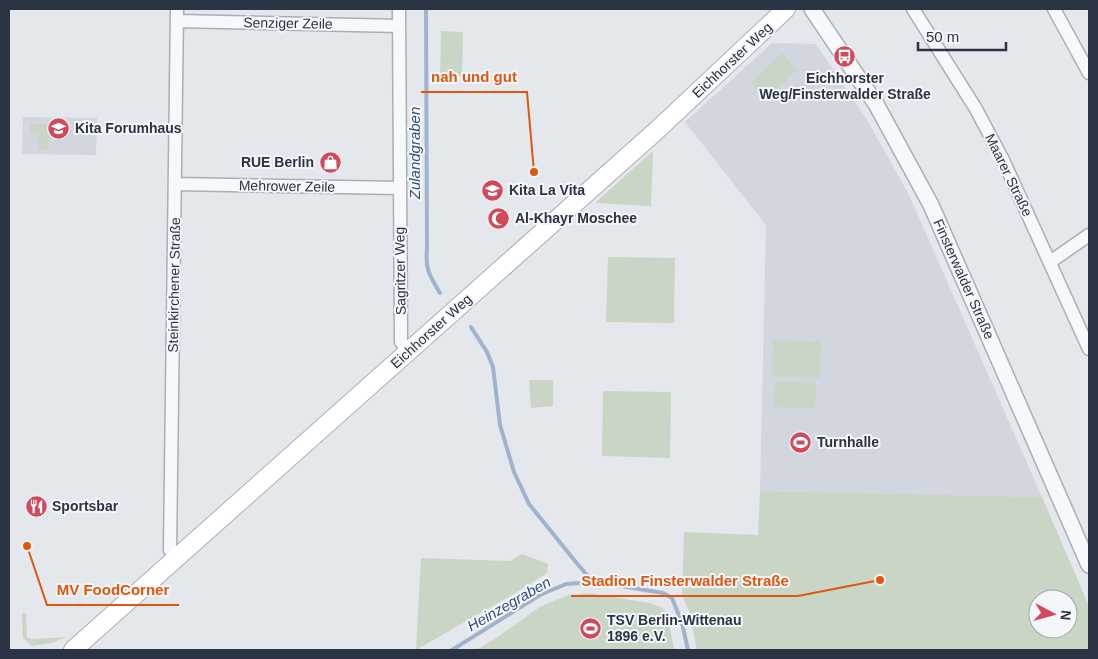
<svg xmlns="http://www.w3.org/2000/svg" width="1098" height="659" viewBox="0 0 1098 659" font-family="Helvetica,sans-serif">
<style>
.built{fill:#d2d6de}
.green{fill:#c9d6c5;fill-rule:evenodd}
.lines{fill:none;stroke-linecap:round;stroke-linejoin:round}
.stream{stroke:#9fb4cc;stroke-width:4}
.minor-casing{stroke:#a9aeb7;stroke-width:15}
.tertiary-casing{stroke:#a9aeb7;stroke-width:18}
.secondary-casing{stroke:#a9aeb7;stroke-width:20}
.minor{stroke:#f7f8fa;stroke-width:12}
.tertiary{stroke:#f7f8fa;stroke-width:15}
.secondary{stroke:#fff;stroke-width:18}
.labels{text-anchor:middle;stroke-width:4;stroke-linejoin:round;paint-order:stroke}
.street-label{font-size:14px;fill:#2b3445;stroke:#f4f6f9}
.poi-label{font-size:14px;font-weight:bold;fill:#2b3445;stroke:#f4f6f9;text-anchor:start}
.water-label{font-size:15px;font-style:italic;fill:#34527a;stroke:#f4f6f9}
.leader{fill:none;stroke:#df570f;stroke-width:2}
.callout-dot{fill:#df570f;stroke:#f4f6f9;stroke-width:2}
.callout-label{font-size:15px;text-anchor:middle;font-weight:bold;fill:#df570f;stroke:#f4f6f9;stroke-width:4;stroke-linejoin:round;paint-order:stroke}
</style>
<rect width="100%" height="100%" fill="#e4e7ec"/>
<path class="built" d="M772 43 816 44 866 118 909 195 1042 497 760 491 766 225 685 122Z
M23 117 97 118 96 155 22 154Z"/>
<path class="green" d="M441 31 463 32 462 76 440 75Z
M782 53 797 70 766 99 751 83Z
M30 124H50L48 151 38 149 39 133 30 132Z
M653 151 651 206 595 203Z
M608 257 675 258 674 323 606 322Z
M773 340 821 342 820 378 772 376Z
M529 380H553V406L531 408Z
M775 381 816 383 815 408 774 407Z
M603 391 671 392 670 458 602 456Z
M760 491 1042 497 1089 606V650H697L689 611 682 596 684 532 758 535ZM1038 599H1068V629H1038Z
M522 554 548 564 547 573 522 589 416 650 421 558 510 561Z
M588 593 650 603 663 608 668 616 674 650H476L495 639 541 606 569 595Z
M22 613H26L27 637 31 639 66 637 52 643 32 646 23 638Z"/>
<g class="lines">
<path class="stream" d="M426 9 427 248C425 269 429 275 440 293
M471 327 487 352 493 367 500 425 514 472 529 504 575 561 586 574 595 581
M452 650 540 595 566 584 597 582 663 593 672 598 682 623 688 650"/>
<defs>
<path id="minor" d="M177 9 170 550 177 558
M399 9 401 342 408 351
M913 9 976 109 1003 160 1089 349
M1054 9 1089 73
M177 21 399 26
M175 184 399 188
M1050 262 1089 235"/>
<path id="tertiary" d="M812 9 876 104 931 205 1089 565"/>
<path id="secondary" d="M73 650 656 131 786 9"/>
</defs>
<use href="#minor" class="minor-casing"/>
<use href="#tertiary" class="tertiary-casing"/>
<use href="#secondary" class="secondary-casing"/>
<use href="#minor" class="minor"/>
<use href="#tertiary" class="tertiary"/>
<use href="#secondary" class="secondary"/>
</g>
<defs>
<symbol id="bus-disc" viewBox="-11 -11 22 22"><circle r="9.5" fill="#d1495b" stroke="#f4f6f9"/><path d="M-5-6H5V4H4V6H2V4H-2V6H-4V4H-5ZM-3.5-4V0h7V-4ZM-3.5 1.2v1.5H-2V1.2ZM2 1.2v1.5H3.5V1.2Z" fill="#fff"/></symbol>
<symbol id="school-disc" viewBox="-11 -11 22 22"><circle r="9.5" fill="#d1495b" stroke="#f4f6f9"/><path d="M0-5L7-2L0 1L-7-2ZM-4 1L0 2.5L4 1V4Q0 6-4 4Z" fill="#fff"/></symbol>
<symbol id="shop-disc" viewBox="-11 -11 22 22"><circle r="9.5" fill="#d1495b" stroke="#f4f6f9"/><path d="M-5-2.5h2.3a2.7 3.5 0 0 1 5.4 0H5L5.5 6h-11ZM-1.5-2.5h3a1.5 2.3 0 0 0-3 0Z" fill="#fff"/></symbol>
<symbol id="mosque-disc" viewBox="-11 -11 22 22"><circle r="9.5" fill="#d1495b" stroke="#f4f6f9"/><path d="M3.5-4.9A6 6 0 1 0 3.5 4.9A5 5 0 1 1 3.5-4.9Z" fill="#fff"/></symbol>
<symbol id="stadium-disc" viewBox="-11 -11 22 22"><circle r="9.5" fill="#d1495b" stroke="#f4f6f9"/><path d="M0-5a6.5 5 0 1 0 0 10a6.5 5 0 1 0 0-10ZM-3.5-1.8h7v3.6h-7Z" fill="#fff"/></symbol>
<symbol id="restaurant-disc" viewBox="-11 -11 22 22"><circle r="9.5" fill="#d1495b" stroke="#f4f6f9"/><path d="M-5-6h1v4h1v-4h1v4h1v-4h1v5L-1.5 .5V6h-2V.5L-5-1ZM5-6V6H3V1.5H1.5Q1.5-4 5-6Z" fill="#fff"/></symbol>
</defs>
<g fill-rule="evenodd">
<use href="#bus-disc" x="832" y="44" width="25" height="25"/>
<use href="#school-disc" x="46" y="116" width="25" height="25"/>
<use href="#shop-disc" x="318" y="150" width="25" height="25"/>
<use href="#school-disc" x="480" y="178" width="25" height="25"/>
<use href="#mosque-disc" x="486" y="206" width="25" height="25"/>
<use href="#stadium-disc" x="788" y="430" width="25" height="25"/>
<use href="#restaurant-disc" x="24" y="494" width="25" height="25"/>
<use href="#stadium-disc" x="578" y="616" width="25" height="25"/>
</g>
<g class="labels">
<g class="street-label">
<text transform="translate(288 23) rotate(1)" y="5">Senziger Zeile</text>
<text transform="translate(732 60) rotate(-43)" y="5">Eichhorster Weg</text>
<text transform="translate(1009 175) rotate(64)" y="5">Maarer Straße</text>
<text transform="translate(287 186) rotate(1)" y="5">Mehrower Zeile</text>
<text transform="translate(400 271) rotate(-91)" y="5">Sagritzer Weg</text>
<text transform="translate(964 279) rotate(66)" y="5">Finsterwalder Straße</text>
<text transform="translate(174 285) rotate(-89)" y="5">Steinkirchener Straße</text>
<text transform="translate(431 331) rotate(-42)" y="5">Eichhorster Weg</text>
</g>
<g class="poi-label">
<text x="845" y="83" text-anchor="middle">Eichhorster<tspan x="845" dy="16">Weg/Finsterwalder Straße</tspan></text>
<text x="75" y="133">Kita Forumhaus</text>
<text x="314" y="167" text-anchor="end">RUE Berlin</text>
<text x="509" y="195">Kita La Vita</text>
<text x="515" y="223">Al-Khayr Moschee</text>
<text x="817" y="447">Turnhalle</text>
<text x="52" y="511">Sportsbar</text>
<text x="607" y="625">TSV Berlin-Wittenau<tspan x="607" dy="16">1896 e.V.</tspan></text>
</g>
<g class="water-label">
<text transform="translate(415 153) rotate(-90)" y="5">Zulandgraben</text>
<text transform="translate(509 604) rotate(-30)" y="5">Heinzegraben</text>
</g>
</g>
<path class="leader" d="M534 172L527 92H421M880 580L798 596H571M27 546L47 605H179"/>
<g class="callout-dot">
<circle cx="534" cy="172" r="5"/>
<circle cx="880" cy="580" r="5"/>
<circle cx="27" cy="546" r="5"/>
</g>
<g class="callout-label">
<text x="474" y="82">nah und gut</text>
<text x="685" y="586">Stadion Finsterwalder Straße</text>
<text x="113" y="595">MV FoodCorner</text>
</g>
<rect width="1098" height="659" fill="none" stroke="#2b3445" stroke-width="20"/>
<g transform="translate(1053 614) rotate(96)"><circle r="24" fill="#f4f6f9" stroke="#a4a8b1"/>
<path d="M0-4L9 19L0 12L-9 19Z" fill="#d1495b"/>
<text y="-8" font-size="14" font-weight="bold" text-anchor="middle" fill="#2b3445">N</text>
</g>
<path d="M918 42v8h88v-8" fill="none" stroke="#2b3445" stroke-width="2.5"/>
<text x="926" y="42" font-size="15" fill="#2b3445" stroke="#f4f6f9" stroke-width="4" paint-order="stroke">50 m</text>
</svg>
